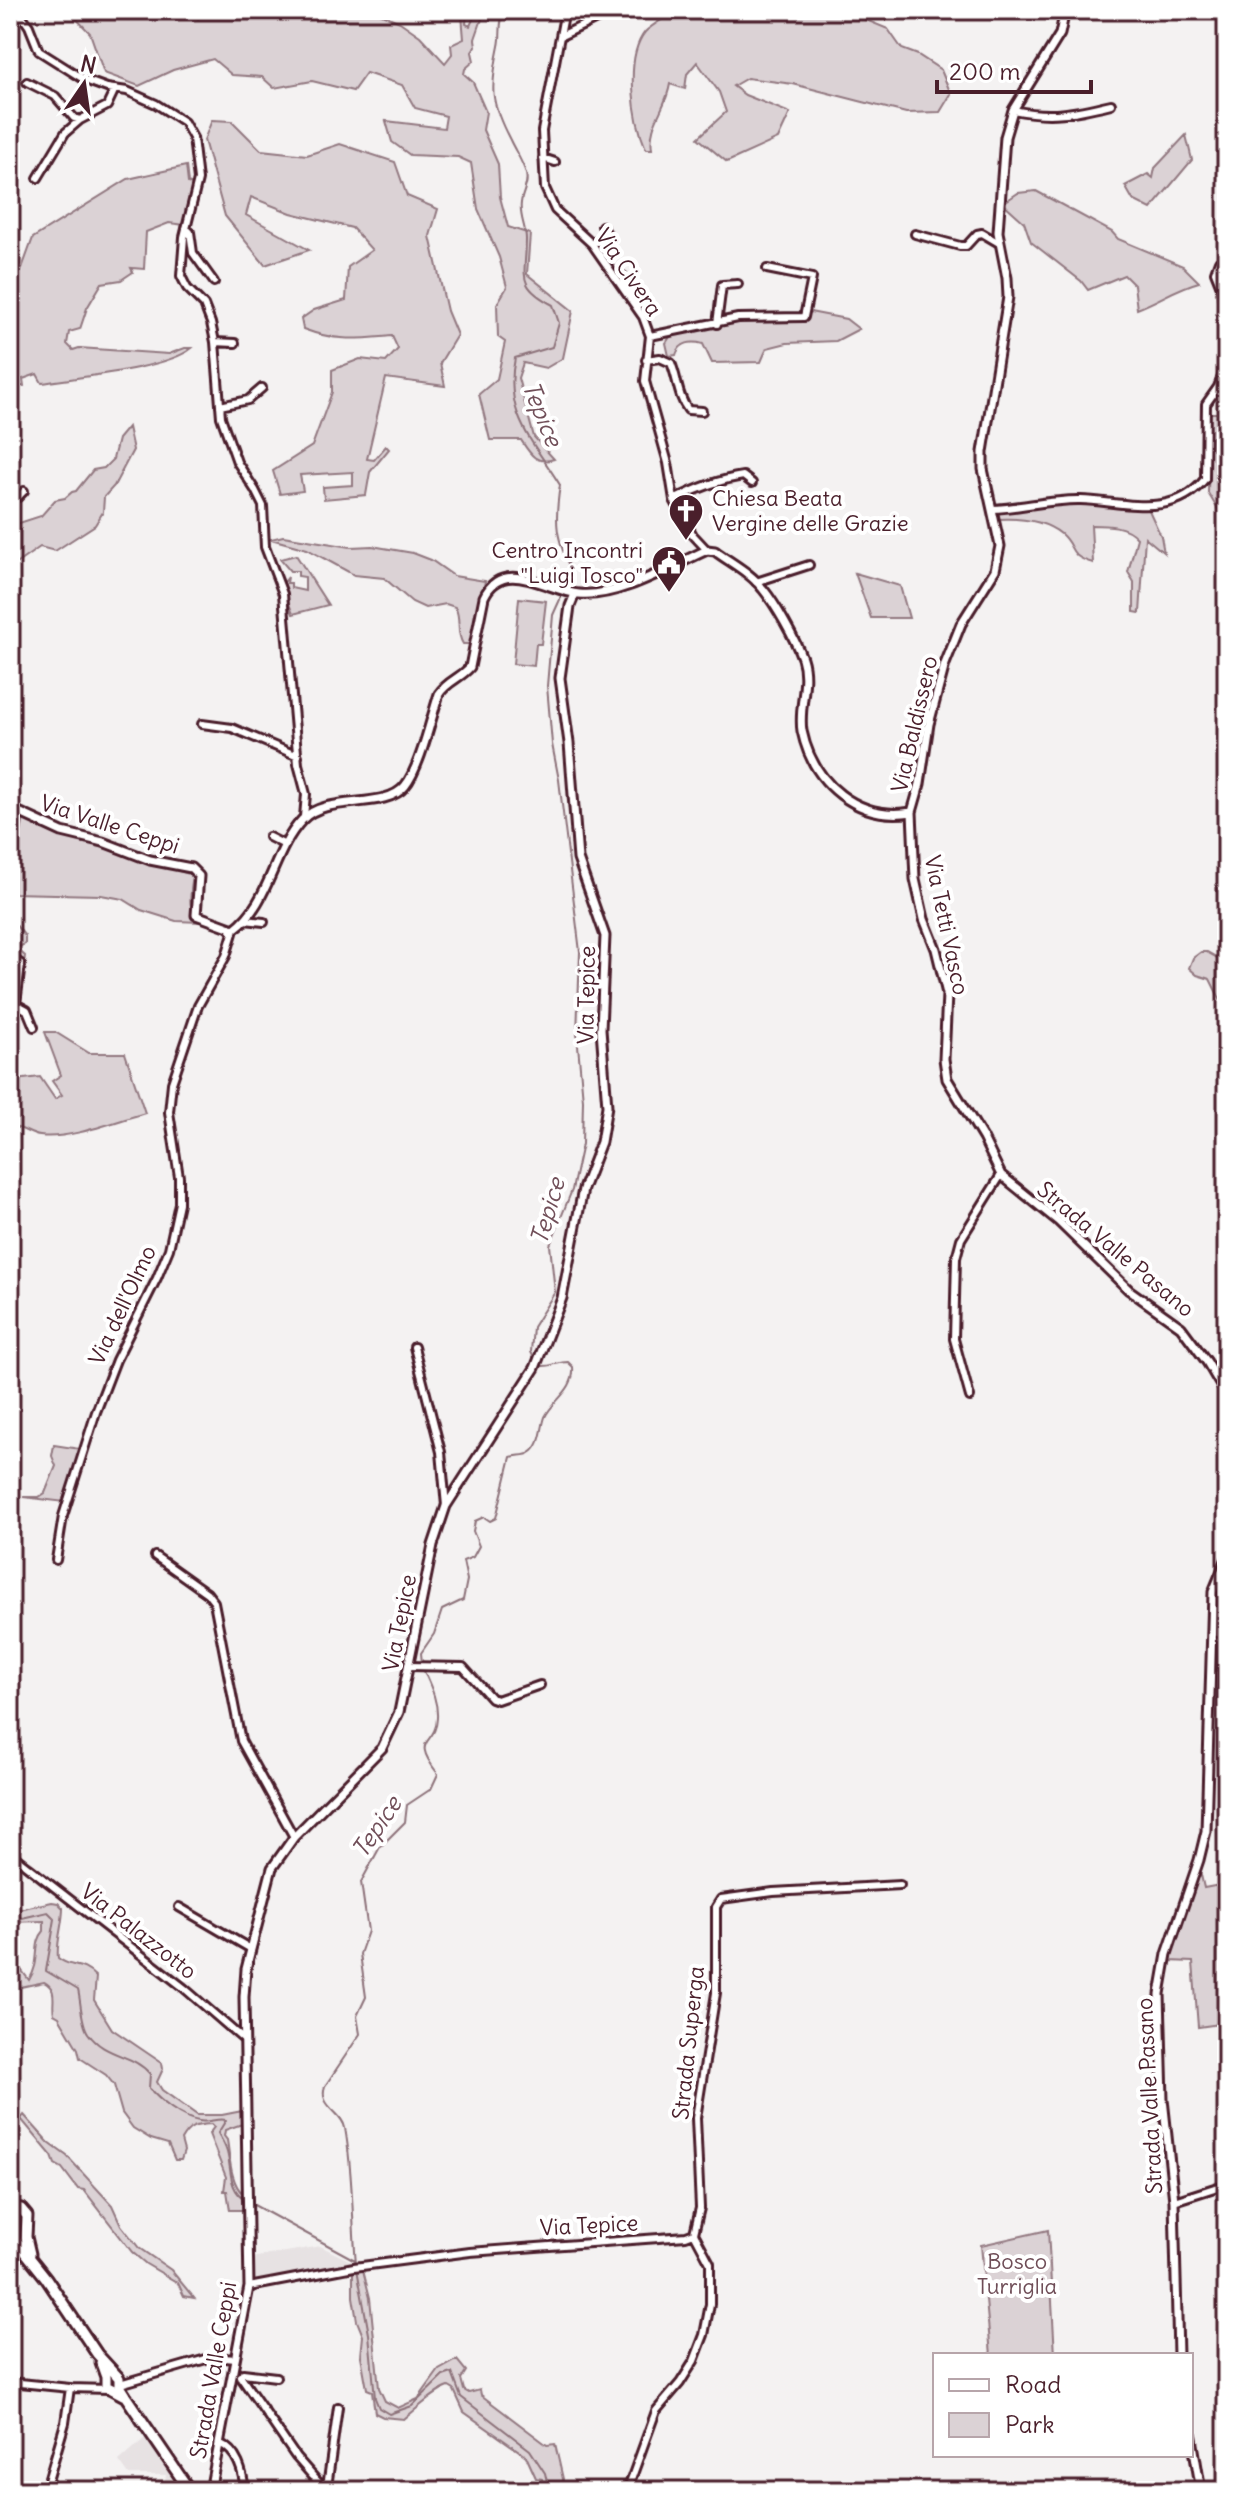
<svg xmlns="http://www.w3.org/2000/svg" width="1237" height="2501" viewBox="0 0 1237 2501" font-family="Delius,sans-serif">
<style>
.built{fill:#e7e2e3}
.green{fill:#dbd2d5;stroke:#927880;stroke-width:2}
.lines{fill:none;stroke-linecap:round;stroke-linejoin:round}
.stream{stroke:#8d727a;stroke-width:2}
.minor-casing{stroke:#4a1f2b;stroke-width:12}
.tertiary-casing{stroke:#4a1f2b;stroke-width:13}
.primary-casing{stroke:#4a1f2b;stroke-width:15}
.minor{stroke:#fff;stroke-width:6}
.tertiary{stroke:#fff;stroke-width:7}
.primary{stroke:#fff;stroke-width:9}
.labels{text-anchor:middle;stroke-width:8;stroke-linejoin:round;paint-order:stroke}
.street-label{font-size:22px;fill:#4a1f2b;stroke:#fff}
.poi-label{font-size:22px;fill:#4a1f2b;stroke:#fff;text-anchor:start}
.park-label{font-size:22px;fill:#6e4c56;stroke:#fff}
.water-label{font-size:24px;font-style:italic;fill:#714f59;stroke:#fff}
</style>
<rect width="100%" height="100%" fill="#f4f2f2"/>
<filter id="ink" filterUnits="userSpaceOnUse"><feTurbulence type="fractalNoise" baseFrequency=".0125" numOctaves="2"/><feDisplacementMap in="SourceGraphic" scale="16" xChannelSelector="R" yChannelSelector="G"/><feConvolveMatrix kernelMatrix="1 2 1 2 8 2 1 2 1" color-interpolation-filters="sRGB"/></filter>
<g filter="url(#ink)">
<path class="built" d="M320 2246 357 2264 252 2285V2258Z
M146 2437 182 2491H163L166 2475H129L119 2461Z"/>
<path class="green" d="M68 10H188L198 19 208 10H373L400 22 420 36 445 63 452 54 451 45 464 39 462 15 467 13 466 24 470 26 477 10H485L475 39 476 46 472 52 474 61 465 69 464 74 473 82 486 112 483 130 498 164 500 197 508 227 530 234 527 274 573 311 563 358 546 368 523 363 518 378 534 437 554 459C536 465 530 454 521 440H490L479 394 497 379 505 342 498 337 497 304 507 287 499 257 478 209 471 163 458 157 410 155 392 142 386 121 444 128 446 116 415 108 402 85 366 73 353 91 312 81 274 88 262 77 232 75 213 59 173 70 139 86 104 73 90 33Z
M676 10H842L888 29 902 49 918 55 941 70 951 94 940 112 906 113 793 84 747 78 733 86 745 95 790 113 778 139 727 162 698 138 726 112 719 92 697 62 687 74 685 89 670 84C666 110 648 123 652 149H646C634 121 624 58 645 32 653 24 667 17 676 10Z
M212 120 232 121 261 150 307 155 340 144 395 162 407 196 438 209 430 236 447 311 457 335 440 363 445 386 386 378 367 459 374 460 386 446 389 449 370 472 366 495 324 499 323 487 353 485V472L300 475 303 491 280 494 273 471 312 446 332 392V370L360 359 386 362 398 349 392 336C357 339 337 342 303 329L301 319 314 310 346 300 348 267 372 250 352 228 291 213 251 197 246 215 309 250 265 265 225 216 204 140Z
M1186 135 1192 160 1151 209 1133 200 1125 186 1148 174 1153 178 1155 168Z
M186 166 188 183 194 186 184 225 169 223 146 232 144 269 131 268 133 272 121 280 102 283 87 308 80 329 69 332 67 344 73 350 79 348 169 354 185 348H192C167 369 78 377 42 383L37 374 23 379 24 386 10 388V276L21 271 33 238 128 179Z
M1036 191 1112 232 1118 239 1183 266 1199 282C1176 288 1159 301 1137 309L1134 285 1124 275 1088 290 1081 281 1031 242 1024 222 1003 203 1018 193Z
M810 312 846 319 859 329 836 341 787 343 767 348 761 362 712 363 703 344C692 341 680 342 676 355L669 356 666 343 674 331 761 318 768 313 798 316Z
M1210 413H1227V516L1220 513 1208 493Z
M128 427 133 450 114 486 104 497 103 512 95 525 55 551 40 547 10 568V526L41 516 55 500 65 498 72 492 76 491 93 470 104 468 113 459 118 439Z
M1078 503 1147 506 1161 536 1164 553 1145 537 1140 613 1134 612V582L1128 572 1137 538C1126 525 1108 525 1091 525L1093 563C1066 555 1076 547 1061 534 1044 520 1020 518 999 519L995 510Z
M283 536 351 547 372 546 413 553 431 560 454 576 485 581 473 644H463C455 632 462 619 455 607L446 604 425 608 412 602 384 578 354 575 307 549 271 539Z
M296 555 328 605 293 614 282 585 288 577 287 583H291V588L305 591V577L298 576V571H290L280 559Z
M855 573 900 586 909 618H871Z
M519 598 546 601 541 644H536L534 666 513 664Z
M24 817 137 859 193 875C191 892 186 909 199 922L176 921 141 910 123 899 101 895 10 893V864H15Z
M10 918 25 936V944L16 948 25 956 24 964 10 955Z
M1201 952H1207L1227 963 1226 1000 1221 1001 1210 979 1197 975 1189 968 1193 958Z
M45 1032H55L89 1053H125L145 1113C116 1121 69 1140 40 1136 29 1135 22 1126 10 1127V1072L16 1080 40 1077 55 1099 62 1095 52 1081 61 1075Z
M54 1445 80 1449 65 1502 23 1497H39L45 1493 56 1466 52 1456Z
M1227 1864V2023L1198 2027 1193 1962 1169 1961 1195 1881 1201 1875 1204 1888 1225 1884 1222 1865Z
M52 1902 58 1903 63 1908C63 1925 56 1942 58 1958 71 1969 81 1961 96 1977L94 2000 112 2029 162 2063 163 2069 157 2082 162 2090 197 2115H222L242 2111V2124L225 2130 224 2136 227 2140C230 2157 230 2182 243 2194V2210H230L227 2191H224L226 2177 209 2134 214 2127 211 2124C195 2125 189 2126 181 2140L184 2151 181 2160H175L168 2144 151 2139 133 2128 122 2113 114 2085 106 2075 80 2058 78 2049 59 2017 54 2014C51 2002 59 1990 44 1982L16 1988 10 1967V1955L29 1980C42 1960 32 1944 44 1931V1921L10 1922V1903L19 1909Z
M24 2115 49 2143 67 2156 112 2205 121 2225 139 2248 171 2270 194 2298 184 2296 178 2283 146 2264 132 2252 84 2190 78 2189 62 2168 55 2164 52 2156 21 2119Z
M1048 2230 1055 2355H991L981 2245Z
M362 2266 370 2298 379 2388 385 2401 398 2408 418 2399 439 2370 457 2360 466 2371 461 2379 464 2390 469 2393 480 2390 481 2395 547 2445 555 2444 563 2479 562 2491H545L542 2479 536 2478 526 2456 464 2412 454 2390 449 2387C434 2392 417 2409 404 2419L383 2417 375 2413 372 2391 367 2389 361 2356 363 2336 357 2321 353 2297V2270Z"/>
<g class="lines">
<path class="stream" d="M505 10C498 22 502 33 499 46 490 88 490 102 510 140 515 151 523 162 526 174 529 185 522 192 521 203 519 216 526 227 526 239 526 276 515 285 553 305L559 323 552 347 515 358C503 414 533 441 560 485 554 524 556 537 572 573L565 589
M536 1362 531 1352 533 1327 555 1292 550 1245 572 1190 582 1144 583 1100 577 1034 580 952 559 780 552 744 547 686 553 615 562 595
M422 1663 421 1653 434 1634 442 1610 463 1600 467 1580 463 1561 473 1557 479 1546 473 1531 475 1521 484 1517 490 1521 496 1518 511 1457C517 1455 526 1456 530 1453 542 1446 541 1428 545 1417 554 1399 575 1390 573 1367L568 1362C558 1362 551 1367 541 1366
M10 1914 22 1918 48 1912 55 1919 46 1971 78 1990C81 2002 81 2023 88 2033 105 2058 133 2053 150 2074L149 2088C160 2101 181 2118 199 2121 208 2123 217 2118 226 2120L218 2133C221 2139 225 2145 227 2152 232 2170 228 2190 246 2200
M252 2204 355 2260
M356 2263C352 2219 353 2172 345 2128 342 2111 318 2107 325 2086L360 2034 357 2016 366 1997 360 1954 368 1931 361 1882 380 1847 405 1822 407 1805 431 1789 438 1774C409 1736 436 1747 437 1718 438 1700 430 1685 423 1669
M357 2269 369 2334 375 2398 379 2408 389 2414 412 2406 443 2376 452 2373 461 2397 530 2450 545 2473 549 2491"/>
<defs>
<path id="minor" d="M18 10 29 26 39 51 85 80 107 88 127 91 156 104 184 122 193 138 198 180 184 237 181 276 187 288 204 305 211 323 215 342 221 417 237 462 255 490 263 506 265 547 283 594 298 764 306 794 304 817
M565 10 542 131 545 188 555 210 592 244 643 317 650 336 645 381 668 463 674 500 693 535 707 550
M561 36 615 10
M27 82 55 96 74 118 80 120 107 106 115 89
M1013 110C1051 118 1074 113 1111 104
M543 158 555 162
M38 178 65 133 80 120
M186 228 190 232 193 253 214 282
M915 234 960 246H966L977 234 982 233 999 243
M592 244 608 235 602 226
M1227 259 1219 261 1215 272 1221 287 1227 328
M623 276 634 300
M717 324 722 285 738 284
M650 336 738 318 804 317 812 278 767 269
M215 342 235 343
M646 360 660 358 671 363C678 379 677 395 688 410L702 411
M220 406 248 400 262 388
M10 498 18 497 24 491
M674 500C697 488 717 480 743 476L752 483
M992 509C1021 508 1052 499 1081 500 1125 502 1173 519 1205 479L1206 404 1218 387 1227 364
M756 582 809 565
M202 724 232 728 298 756
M269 837 285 845
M244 920 264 922
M10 957 21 964 16 1004 27 1010 34 1027
M414 1347 441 1452 446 1506
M970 1397 954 1339 956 1258 961 1239 1001 1175
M155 1556 207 1593 214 1602 241 1741 294 1837
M56 1560 63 1516 96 1412 116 1360 157 1278 169 1249 179 1203V1177L169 1112 172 1083 198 1006 226 956 233 933 230 929
M408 1666 463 1667 491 1698 497 1700 540 1685
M10 1853 184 1988 244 2040
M179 1907 251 1949
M1174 2201 1227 2184
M249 2287 354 2267 470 2252 686 2236 694 2233
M243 2373 276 2377
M240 2376 296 2457 326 2491
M10 2382 70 2388 109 2389
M120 2384 213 2357 235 2359
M219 2443C238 2451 243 2472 245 2491
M45 2491 65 2423 70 2388
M320 2491 328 2480 338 2407
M627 2491 656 2411 680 2383 694 2361 704 2335 710 2304V2263L694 2233 700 2208 696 2118 716 1993V1907L721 1899 773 1892 900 1885"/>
<path id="tertiary" d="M1065 10 1060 34 1013 110 1005 137 998 232 1007 278 1008 297 983 452V469L1000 546 995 570 961 624 945 664 929 724 920 784 912 812 915 879 924 919 936 949 947 994 944 1059 947 1079 983 1138 1001 1175 1058 1221 1129 1290 1181 1327 1207 1362 1227 1396
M10 808 62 832 103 842 150 860 191 868 199 876 196 915 234 929C270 903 272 852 302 820 327 793 385 811 405 786 420 768 431 718 439 694 447 681 461 678 470 667L484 597C503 556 548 591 579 594 619 598 671 566 707 550L715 551C731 563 751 573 763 589 776 605 795 639 802 658 810 682 798 707 802 731 813 784 858 821 912 812
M1178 2355 1174 2201 1163 2099 1160 1994 1167 1954 1199 1860 1206 1831 1213 1592 1227 1558
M1191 2432 1201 2491
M210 2491 249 2287 244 1997 246 1969 272 1868 294 1837 382 1748 399 1712 433 1545 446 1506 535 1368 562 1298 583 1189 601 1142 607 1106 601 1029 605 936 578 859 569 743 560 678 570 606 575 594"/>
<path id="primary" d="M10 2207 21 2209 27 2216 26 2237 30 2254
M14 2238 46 2278 97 2354 119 2378V2386L126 2397 190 2491
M101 2363 106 2377V2386L123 2395"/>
</defs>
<use href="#minor" class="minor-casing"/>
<use href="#tertiary" class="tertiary-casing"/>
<use href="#primary" class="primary-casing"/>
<use href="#minor" class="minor"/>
<use href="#tertiary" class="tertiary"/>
<use href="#primary" class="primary"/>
</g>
</g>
<defs>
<symbol id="church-pin" viewBox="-11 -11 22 30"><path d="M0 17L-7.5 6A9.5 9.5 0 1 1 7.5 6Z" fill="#4a1f2b" stroke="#fff"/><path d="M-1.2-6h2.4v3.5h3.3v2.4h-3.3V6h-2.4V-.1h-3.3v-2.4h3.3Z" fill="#fff"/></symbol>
<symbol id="civic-pin" viewBox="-11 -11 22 30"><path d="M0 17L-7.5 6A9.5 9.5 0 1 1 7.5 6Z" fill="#4a1f2b" stroke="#fff"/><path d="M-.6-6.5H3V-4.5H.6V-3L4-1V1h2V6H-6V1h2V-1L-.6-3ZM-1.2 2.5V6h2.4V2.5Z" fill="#fff"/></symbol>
</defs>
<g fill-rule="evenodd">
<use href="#church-pin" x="666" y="491" width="40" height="54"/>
<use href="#civic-pin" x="649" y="543" width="40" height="54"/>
</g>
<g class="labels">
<g class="street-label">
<text transform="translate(629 272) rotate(56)" y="8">Via Civera</text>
<text transform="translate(914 724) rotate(-77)" y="8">Via Baldissero</text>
<text transform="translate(110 824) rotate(18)" y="8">Via Valle Ceppi</text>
<text transform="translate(947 925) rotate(78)" y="8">Via Tetti Vasco</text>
<text transform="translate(586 995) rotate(-89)" y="8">Via Tepice</text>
<text transform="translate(1116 1249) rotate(40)" y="8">Strada Valle Pasano</text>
<text transform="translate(122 1305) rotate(-65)" y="8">Via dell'Olmo</text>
<text transform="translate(399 1623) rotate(-79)" y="8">Via Tepice</text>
<text transform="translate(139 1931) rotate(38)" y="8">Via Palazzotto</text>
<text transform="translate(688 2043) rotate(-84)" y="8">Strada Superga</text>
<text transform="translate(1149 2096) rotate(-93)" y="8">Strada Valle Pasano</text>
<text transform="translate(589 2225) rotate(-3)" y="8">Via Tepice</text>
<text transform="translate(213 2370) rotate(-80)" y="8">Strada Valle Ceppi</text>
</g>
<g class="poi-label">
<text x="712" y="506">Chiesa Beata<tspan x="712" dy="25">Vergine delle Grazie</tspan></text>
<text x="643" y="558" text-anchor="end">Centro Incontri<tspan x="643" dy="25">"Luigi Tosco"</tspan></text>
</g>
<g class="park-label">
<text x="1017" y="2269">Bosco<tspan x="1017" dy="25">Turriglia</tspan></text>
</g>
<g class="water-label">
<text transform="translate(542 414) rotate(68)" y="8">Tepice</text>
<text transform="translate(548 1211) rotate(-74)" y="8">Tepice</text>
<text transform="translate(377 1827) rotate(-56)" y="8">Tepice</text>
</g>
</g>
<rect width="1237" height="2501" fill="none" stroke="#fff" stroke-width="40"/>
<rect x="20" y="20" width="1197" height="2461" fill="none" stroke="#4a1f2b" stroke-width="3" filter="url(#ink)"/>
<rect x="933" y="2353" width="260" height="104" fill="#ffffff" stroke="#b7a5aa" stroke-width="2"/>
<rect x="949" y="2379" width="40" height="12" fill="#ffffff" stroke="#b7a5aa" stroke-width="2"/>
<text x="1005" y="2393" font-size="24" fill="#4a1f2b">Road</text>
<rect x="949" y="2413" width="40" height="24" fill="#dbd2d5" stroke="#b7a5aa" stroke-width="2"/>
<text x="1005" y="2433" font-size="24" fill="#4a1f2b">Park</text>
<g transform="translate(84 84) rotate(13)" stroke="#ffffff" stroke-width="6" paint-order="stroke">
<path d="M0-6L14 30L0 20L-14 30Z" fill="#4a1f2b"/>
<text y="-12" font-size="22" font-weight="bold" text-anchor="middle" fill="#4a1f2b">N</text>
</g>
<path d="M937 80v12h154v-12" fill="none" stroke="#4a1f2b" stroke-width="4"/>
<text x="949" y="80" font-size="24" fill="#4a1f2b" stroke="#ffffff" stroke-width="6" paint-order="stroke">200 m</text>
</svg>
